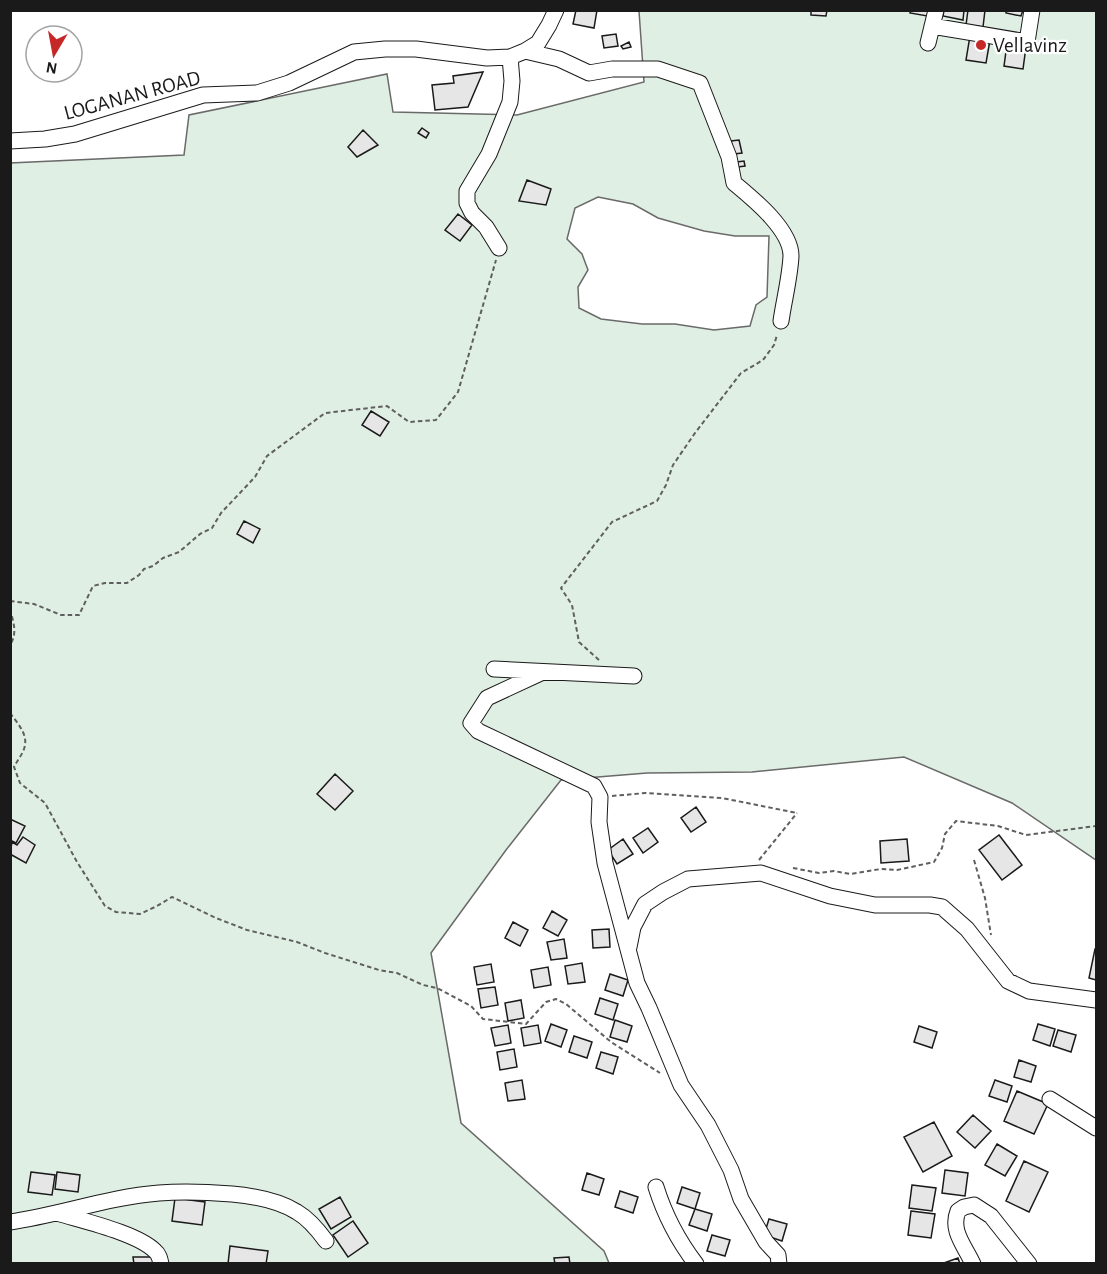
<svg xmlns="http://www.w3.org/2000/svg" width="1107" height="1274" viewBox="0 0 1107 1274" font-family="'Alegreya Sans',sans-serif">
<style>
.green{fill:#e0efe3;stroke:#6a6a6a;stroke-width:1.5;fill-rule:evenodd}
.building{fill:#e6e6e6;stroke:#1a1a1a;stroke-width:1.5}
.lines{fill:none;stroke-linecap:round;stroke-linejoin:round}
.minor-casing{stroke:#1a1a1a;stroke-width:17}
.path{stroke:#5f5f5f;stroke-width:2;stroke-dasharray:4.5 3;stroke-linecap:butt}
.minor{stroke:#fff;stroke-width:15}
.poi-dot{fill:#c62828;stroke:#fff;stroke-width:2}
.labels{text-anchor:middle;stroke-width:4.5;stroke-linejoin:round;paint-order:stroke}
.poi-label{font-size:21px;fill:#1a1a1a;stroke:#fff;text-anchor:start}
.street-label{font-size:21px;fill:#1a1a1a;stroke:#fff}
</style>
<rect width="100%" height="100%" fill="#fff"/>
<path class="green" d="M639 11H1096V860L1012 803 904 757 752 772 647 773 561 780 506 850 431 953 461 1123 604 1251 609 1263H11L10 163 184 155 189 115 387 74 393 112 517 115 644 82ZM598 197 633 204 658 218 704 231 735 236H769L767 297 756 305 750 326 714 330 675 324H642L601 319 579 308 578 287 588 270 582 254 567 239 575 208Z"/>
<path class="building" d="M576 10H597L594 28 573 24Z
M811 10H827L826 16 811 15Z
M911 10H934L933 17 910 13Z
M944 10H964L963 20 943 16Z
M968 10H985L983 27 966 25Z
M1006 10H1023L1021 16 1006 13Z
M616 34 618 46 604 48 602 36Z
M970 36 990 40 986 63 966 60Z
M629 42 631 47 623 49 621 46Z
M1007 44 1026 47 1023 69 1004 66Z
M483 72 468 107 435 110 432 85 454 83 453 76Z
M422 128 429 133 426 138 418 133Z
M363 130 378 145 357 157 348 147Z
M739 140 742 153 734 154 731 141Z
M744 161 745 166 738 167 737 162Z
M527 180 551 189 546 205 519 201Z
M458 214 472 225 460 241 445 230Z
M371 411 389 422 380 436 362 425Z
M244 521 260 529 253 543 237 534Z
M335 774 353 791 335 810 317 794Z
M696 807 706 822 691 832 681 818Z
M10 819 25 826 16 843 10 840Z
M648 828 658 842 643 853 633 838Z
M999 835 1022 865 1002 880 979 850Z
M23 837 35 845 26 863 10 854 12 842 17 845Z
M623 839 633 854 617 864 608 850Z
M907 839 909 861 881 863 880 841Z
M552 911 567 920 558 936 543 928Z
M513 922 528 930 520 946 505 938Z
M609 929 610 947 593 948 592 930Z
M564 939 567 958 551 960 547 942Z
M1095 949H1096V980L1089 978Z
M582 963 585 982 568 984 565 966Z
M491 964 494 982 477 985 474 967Z
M548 967 551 985 534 988 531 970Z
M610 974 628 980 623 996 605 990Z
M495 987 498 1005 481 1008 478 989Z
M600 998 618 1004 613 1020 595 1014Z
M521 1000 524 1018 508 1021 505 1003Z
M615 1020 632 1026 627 1042 610 1037Z
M551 1024 567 1030 561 1047 545 1041Z
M1038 1024 1055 1029 1050 1046 1033 1040Z
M508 1025 511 1043 495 1046 491 1028Z
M538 1025 541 1043 524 1046 521 1028Z
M919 1026 937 1032 932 1048 914 1042Z
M1058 1030 1076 1035 1071 1052 1053 1046Z
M574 1036 592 1042 587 1058 569 1052Z
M514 1049 517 1067 500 1070 497 1052Z
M601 1052 618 1057 613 1074 596 1068Z
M1019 1060 1036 1066 1031 1082 1014 1077Z
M522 1080 525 1099 508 1101 505 1083Z
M995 1080 1012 1086 1007 1102 989 1096Z
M1017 1091 1048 1104 1034 1134 1004 1121Z
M973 1115 991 1131 975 1148 957 1132Z
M934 1122 952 1156 923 1172 904 1137Z
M997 1144 1017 1156 1005 1176 985 1165Z
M1024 1161 1048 1172 1029 1212 1006 1201Z
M945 1170 968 1173 965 1196 942 1193Z
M31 1172 55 1175 52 1195 28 1192Z
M57 1172 80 1175 78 1192 55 1189Z
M587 1173 604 1179 599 1195 582 1190Z
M912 1185 936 1188 932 1211 909 1208Z
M682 1187 700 1193 695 1209 677 1203Z
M620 1191 638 1197 633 1213 615 1207Z
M340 1197 351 1217 331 1229 319 1209Z
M175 1198 205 1202 202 1225 172 1221Z
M695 1209 712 1214 707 1231 689 1225Z
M911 1211 935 1214 931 1238 908 1235Z
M769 1219 787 1224 782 1241 764 1235Z
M353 1221 368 1243 348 1257 333 1235Z
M712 1235 730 1240 725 1256 707 1251Z
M230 1246 268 1251 266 1264H228Z
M133 1257H154V1264H134Z
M569 1257 570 1264H555L554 1258Z
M958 1258 960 1264H941Z"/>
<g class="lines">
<defs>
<path id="minor" d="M932 26 1027 42 1032 10
M928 43 936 10
M525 51 559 59 589 73 612 69H658L700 83 729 157 734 183C752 198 791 229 791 256 790 277 784 300 781 321
M10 141 45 139 75 134 203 95 257 93 289 83 354 52 385 49H416L487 58 510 57 525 51 538 43 549 25 556 10
M499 248 486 227 472 213 467 203V191L489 154 510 102 512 81 510 57
M494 669 634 676
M543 672 487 698 471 723 478 731 594 786 600 797 599 822 605 863 637 983 649 1008 681 1085 708 1125 731 1170 741 1199 766 1242 778 1255 779 1264
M629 947 633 927 645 904 663 892 688 879 761 873 830 896 875 905H930L942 907 967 929 1008 981 1029 991 1096 1000
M1050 1099 1096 1128
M656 1187C665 1216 677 1239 696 1264
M57 1213C83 1221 137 1233 155 1251 159 1254 160 1259 161 1264
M10 1222C60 1215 108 1197 159 1193 183 1191 207 1192 232 1194 254 1196 278 1200 297 1212 309 1219 318 1230 326 1241
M973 1264C965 1246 950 1231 958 1211L964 1207 974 1205 991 1216 1029 1264"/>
</defs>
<use href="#minor" class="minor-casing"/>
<path class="path" d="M10 601 34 604 61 615H79L93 586 105 583H127L139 575 144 569 153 566 163 558 179 552 200 534 212 528 221 513 255 477 267 456 325 413 387 406 409 422 436 420 458 392 496 260
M10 609C13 621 18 633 10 645
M599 660 579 642 572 605 561 588 612 522 657 501 666 485 673 465 695 433 741 373 763 360 774 345 777 335
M10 713C18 724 29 735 24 749 22 755 17 761 14 767L20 783 45 803 77 862 105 906 116 912 140 914 157 906 172 897 216 918 247 930 297 942 325 953 379 970 397 973 423 985 437 988 471 1006 483 1019 526 1024 546 1002 556 999 566 1004 611 1042 660 1073
M612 796 646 793 722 798 797 813
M759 860 797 813
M974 860 985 898 991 935
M793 868 819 873 834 871 850 874 881 869 897 870 934 862 942 848 945 834 956 821 998 826 1026 835 1096 826"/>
<use href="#minor" class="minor"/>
</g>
<circle class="poi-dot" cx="981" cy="45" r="6"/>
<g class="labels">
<g class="poi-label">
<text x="993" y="52">Vellavinz</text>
</g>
<g class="street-label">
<text transform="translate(132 95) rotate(-15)" y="7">LOGANAN ROAD</text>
</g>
</g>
<rect width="1107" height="1274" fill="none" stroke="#1a1a1a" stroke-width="24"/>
<g transform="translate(54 54) rotate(190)"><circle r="28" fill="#ffffff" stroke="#a3a3a3" stroke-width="1.5"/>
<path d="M0-4.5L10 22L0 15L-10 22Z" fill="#c62828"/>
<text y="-9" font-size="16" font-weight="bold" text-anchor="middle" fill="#1a1a1a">N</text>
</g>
</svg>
